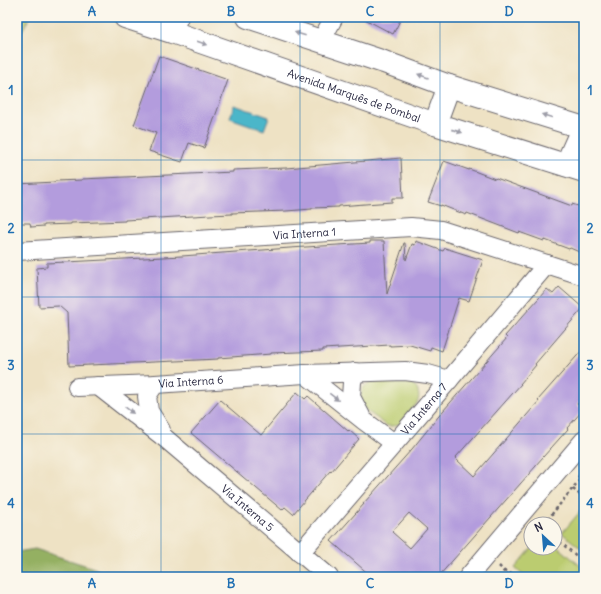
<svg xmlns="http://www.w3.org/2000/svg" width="601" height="594" viewBox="0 0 601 594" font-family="Delius,sans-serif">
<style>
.green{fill:#bbcc6f;stroke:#6e7755}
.forest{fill:#94b062;stroke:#5b694e}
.water{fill:#4bb6c9;stroke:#366c82}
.building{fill:#b39cdd;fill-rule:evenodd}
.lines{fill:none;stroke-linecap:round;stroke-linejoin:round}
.minor-casing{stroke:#69656b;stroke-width:20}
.major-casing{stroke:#69656b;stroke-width:24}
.path{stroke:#69656b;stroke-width:2.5;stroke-dasharray:3 3;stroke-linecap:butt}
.minor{stroke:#fff;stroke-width:18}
.major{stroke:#fff;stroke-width:22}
.oneway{fill:#9c9ca7}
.grid{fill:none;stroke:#1f6fb2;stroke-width:1;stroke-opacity:0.55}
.labels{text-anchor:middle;stroke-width:3;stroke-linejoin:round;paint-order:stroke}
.street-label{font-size:11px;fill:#22223b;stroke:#fbf7ec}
.neatline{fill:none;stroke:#1f6fb2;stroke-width:1.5}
.grid-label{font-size:13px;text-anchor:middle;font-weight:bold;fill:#1f6fb2}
</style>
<rect width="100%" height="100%" fill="#fbf7ec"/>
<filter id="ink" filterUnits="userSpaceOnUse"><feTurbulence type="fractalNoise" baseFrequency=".025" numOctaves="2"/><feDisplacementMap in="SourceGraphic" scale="8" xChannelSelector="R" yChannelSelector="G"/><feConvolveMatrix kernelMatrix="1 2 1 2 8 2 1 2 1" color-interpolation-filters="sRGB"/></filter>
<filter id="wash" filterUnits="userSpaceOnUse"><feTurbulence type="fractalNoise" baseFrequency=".012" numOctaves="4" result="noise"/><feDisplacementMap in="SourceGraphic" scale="16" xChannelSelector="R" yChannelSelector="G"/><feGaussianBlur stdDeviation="0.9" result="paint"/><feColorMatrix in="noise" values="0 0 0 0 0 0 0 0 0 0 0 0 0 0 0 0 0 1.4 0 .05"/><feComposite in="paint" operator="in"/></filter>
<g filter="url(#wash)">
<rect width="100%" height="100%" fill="#eee2c4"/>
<path class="green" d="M17 17H30L17 40Z
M407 381C416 384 422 394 417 403 414 407 410 411 407 415 403 420 400 425 393 426 386 427 382 423 377 418 372 415 366 411 363 406 357 398 361 386 370 383 378 380 398 381 407 381Z
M584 507V551L562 533Z
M555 544 584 569V577H525L515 568 532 548H555Z"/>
<path class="forest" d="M35 549 97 569 106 577H17V552Z"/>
<path class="water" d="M234 105 269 117 264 130 230 118Z"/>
<g id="blocks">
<path class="building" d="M361 17H402L393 34Z
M159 56 228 80 204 148 189 143 182 162 149 151 156 133 134 125Z
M401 158 403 198H392V202L365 204 339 206V207L312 208V209L286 211 232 213V214L210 215 125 220V221L71 223V224L44 225V226L31 227 30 223H17V184L55 182V181L82 180V179L233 172V170L286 168Z
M444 161 469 170V169L495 179 496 178 572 206V204L584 208V254L570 248 569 249 545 240 544 241 519 232V233L467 213 466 215 441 205V206L428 202Z
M370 241H384L387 294 404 243H405L406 260 412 244 415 245 416 241 443 251 445 248 483 260 469 301 459 298 442 351 431 347 430 351 410 345 390 346V345L323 349V351L271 353V354L218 358V359L69 366 67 313 59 306 39 307 37 268 47 267V263L182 256 290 248 370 243Z
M559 287 583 308 535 364 536 365 520 384H521L473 438 456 457 457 458 456 459 474 476 539 401 538 400 584 348V397L577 404 583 410 567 428 568 429 535 466H536L438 577H372L331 541 364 504H363L412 449 443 411 507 338 505 336 547 289 553 294ZM409 513 427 529 410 548 392 532Z
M297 392 305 399 308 396 348 431 349 430 359 439 331 472 330 471 293 514 285 507 282 510 191 433 220 400 261 435Z"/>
</g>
</g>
<g filter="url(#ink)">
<use href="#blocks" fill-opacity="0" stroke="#69656b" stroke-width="1"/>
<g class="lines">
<defs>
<g id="minor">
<path d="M172 32 179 17"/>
<path d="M321 41 334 17"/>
<path id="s1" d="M17 251 411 227 441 230 584 276"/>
<path d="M355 372 352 382 351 397 361 416"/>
<path d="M305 374 363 420 394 443"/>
<path d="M155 384 147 396 149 411 161 430"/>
<path id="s2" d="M98 386 166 439 329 577"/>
<path id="s3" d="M77 387 155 384 305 374 405 371 428 374 449 380"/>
<path id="s4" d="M300 553 449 380 547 264"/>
<path d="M468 577 584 440"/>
</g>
<g id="major">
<path id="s5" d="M125 17 172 32 435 124 584 171"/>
<path d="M248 17 384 62 449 86 584 128"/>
<path d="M435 124 449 86"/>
<path d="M566 165 583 127"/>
</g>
</defs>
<use href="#minor" class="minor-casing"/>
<use href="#major" class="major-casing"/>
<path class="path" d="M573 489 584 498
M538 519 543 524
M544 524 581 478 577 475
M555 538 584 562
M499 566 504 571 499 577
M504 571 514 575 517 577"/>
<use href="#minor" class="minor"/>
<use href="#major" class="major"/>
</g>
<defs><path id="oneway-solid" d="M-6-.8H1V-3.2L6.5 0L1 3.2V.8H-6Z"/></defs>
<g class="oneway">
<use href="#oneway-solid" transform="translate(300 34) rotate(-162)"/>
<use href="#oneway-solid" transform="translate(202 43) rotate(19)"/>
<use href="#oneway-solid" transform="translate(423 76) rotate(-160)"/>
<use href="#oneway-solid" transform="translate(547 116) rotate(-163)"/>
<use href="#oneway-solid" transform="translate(457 131) rotate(18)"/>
<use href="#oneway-solid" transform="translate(334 397) rotate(38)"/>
<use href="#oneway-solid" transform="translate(129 410) rotate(38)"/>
</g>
</g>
<path class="grid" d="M161 17V577M300 17V577M440 17V577M17 160H584M17 297H584M17 434H584"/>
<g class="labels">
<g class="street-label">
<text dy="4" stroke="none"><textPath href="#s5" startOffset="242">Avenida Marquês de Pombal</textPath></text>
<text dy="4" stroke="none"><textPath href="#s1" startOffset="288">Via Interna 1</textPath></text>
<text dy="4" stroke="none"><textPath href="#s3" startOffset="114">Via Interna 6</textPath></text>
<text dy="4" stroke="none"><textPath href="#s4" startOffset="190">Via Interna 7</textPath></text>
<text dy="4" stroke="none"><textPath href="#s2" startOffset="193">Via Interna 5</textPath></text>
</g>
</g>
<rect width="601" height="594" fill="none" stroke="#fbf7ec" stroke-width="44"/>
<g transform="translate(543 536) rotate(334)"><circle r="19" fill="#fbf7ec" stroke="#a4a2a5"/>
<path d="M0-3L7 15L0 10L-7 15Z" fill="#1f6fb2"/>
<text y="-6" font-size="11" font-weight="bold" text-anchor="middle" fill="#22223b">N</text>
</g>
<rect x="22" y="22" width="557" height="550" class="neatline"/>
<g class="grid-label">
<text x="92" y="16">A</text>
<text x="231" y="16">B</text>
<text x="370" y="16">C</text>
<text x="509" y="16">D</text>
<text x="11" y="95">1</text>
<text x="590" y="95">1</text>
<text x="11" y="233">2</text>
<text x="590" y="233">2</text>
<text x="11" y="370">3</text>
<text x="590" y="370">3</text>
<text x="11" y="508">4</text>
<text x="590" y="508">4</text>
<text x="92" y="588">A</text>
<text x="231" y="588">B</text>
<text x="370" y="588">C</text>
<text x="509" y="588">D</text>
</g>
</svg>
